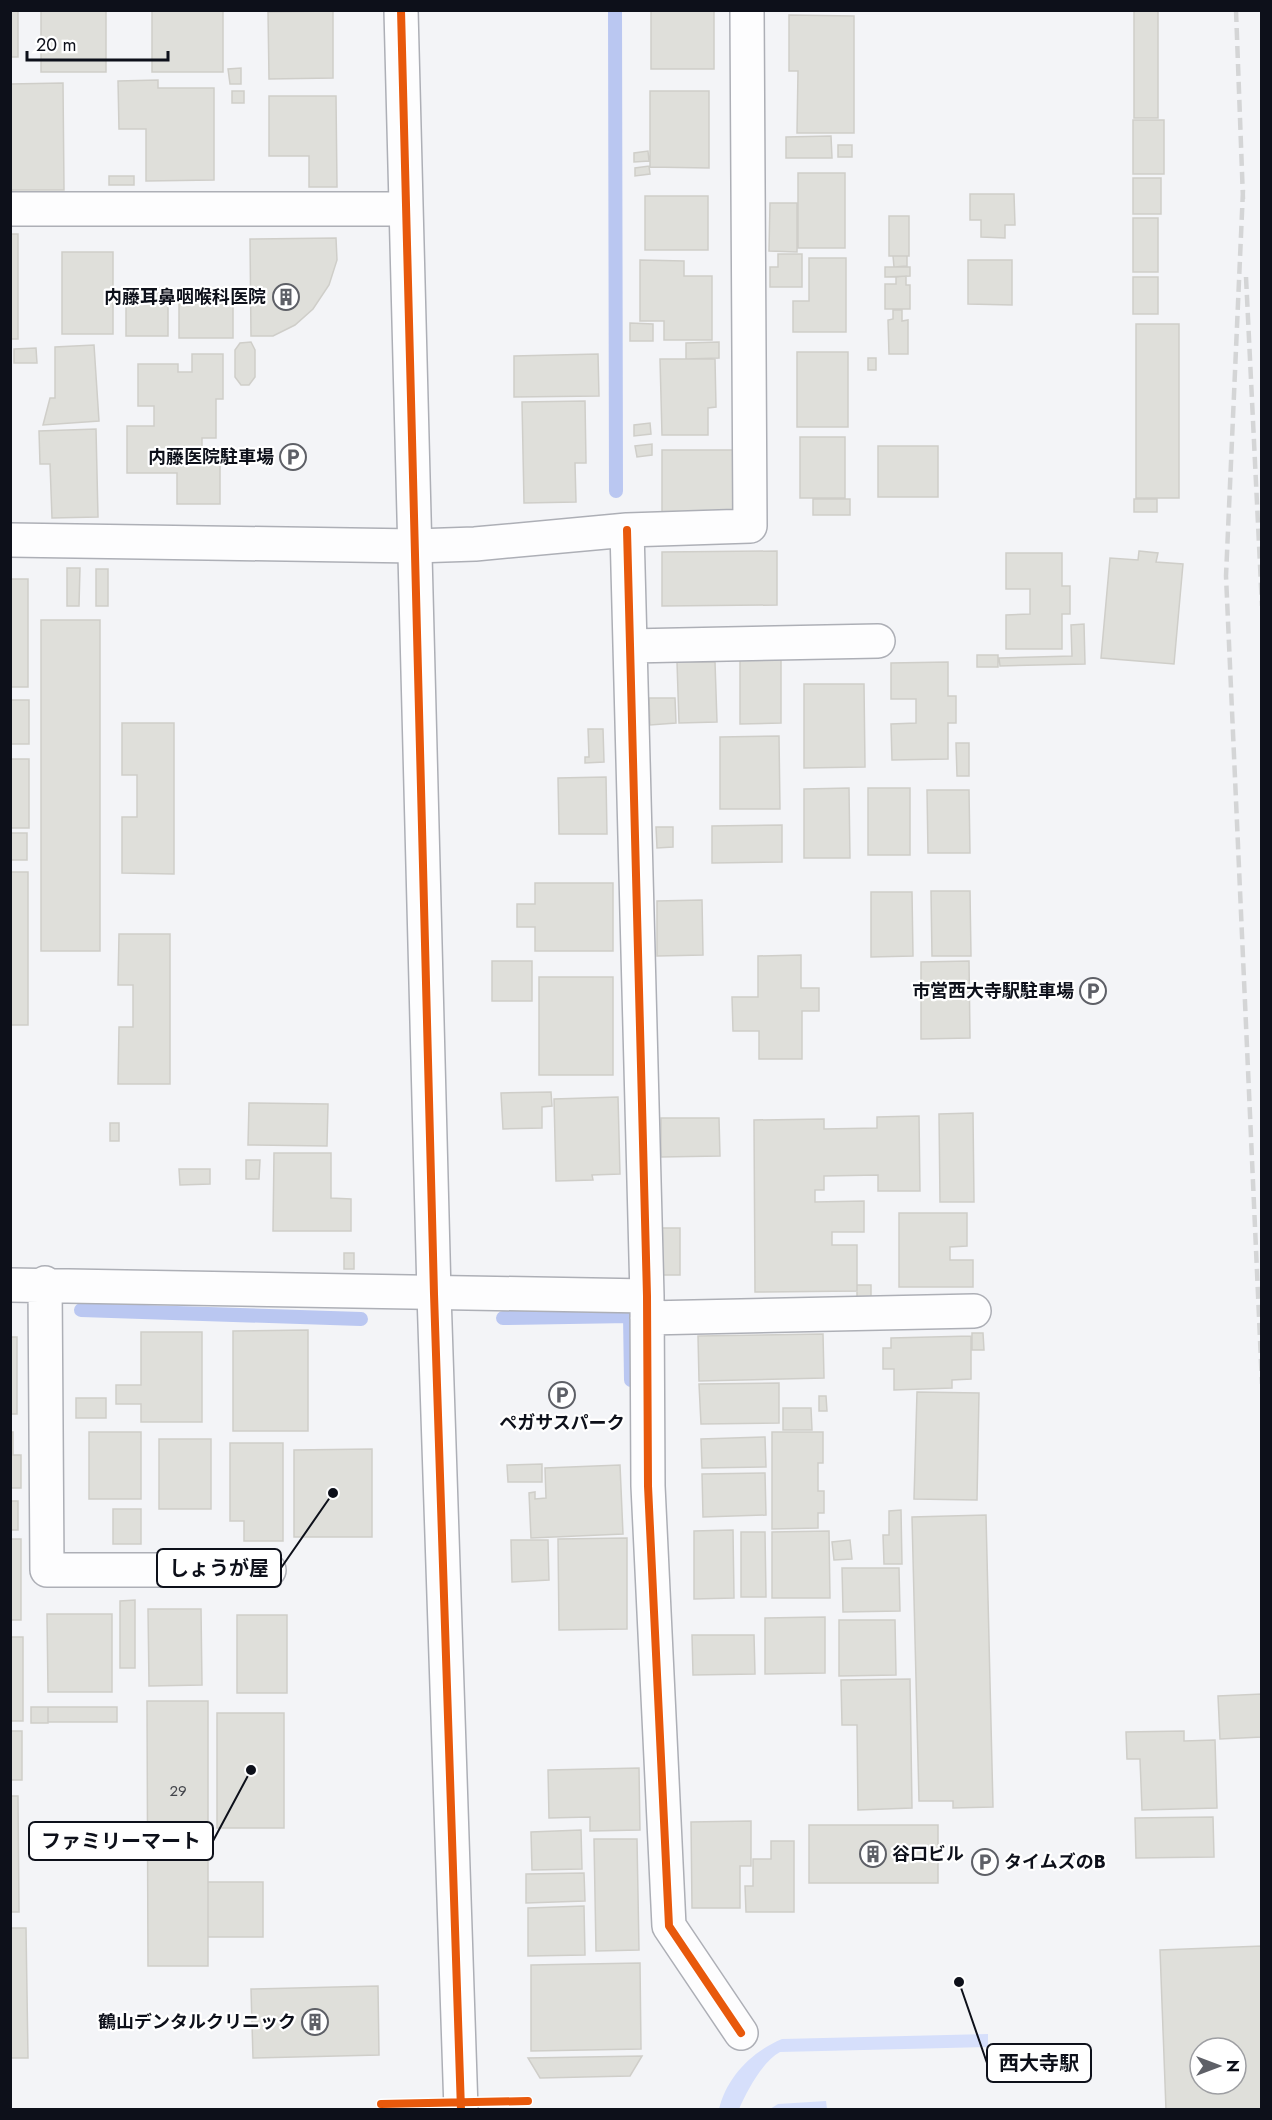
<svg xmlns="http://www.w3.org/2000/svg" width="1272" height="2120" viewBox="0 0 1272 2120" font-family="Jost,'Noto Sans JP',sans-serif">
<style>
.green{fill:#d6dffb}
.lines{fill:none;stroke-linecap:round;stroke-linejoin:round}
.stream{stroke:#bac7f1;stroke-width:14}
.building{fill:#dfdfda;stroke:#cfcec9;stroke-width:1.5;fill-rule:evenodd}
.street-casing{stroke:#adafb6;stroke-width:36}
.secondary-casing{stroke:#adafb6;stroke-width:36}
.street{stroke:#fdfdfe;stroke-width:33}
.secondary{stroke:#fdfdfe;stroke-width:33}
.rail{stroke:#d4d5d6;stroke-width:4.5;stroke-dasharray:12 6;stroke-linecap:butt}
.cycleway-casing{stroke:#fff;stroke-width:11}
.cycleway{stroke:#e8590c;stroke-width:8}
.labels{text-anchor:middle;stroke-width:4.5;stroke-linejoin:round;paint-order:stroke}
.number-label{font-size:15px;fill:#42444a}
.poi-label{font-size:18px;font-weight:bold;fill:#0d101a;stroke:#fff;text-anchor:end}
.leader{fill:none;stroke:#0d101a;stroke-width:2}
.callout-dot{fill:#0d101a;stroke:#fff;stroke-width:2}
.callout{fill:#fff;stroke:#0d101a;stroke-width:2}
.callout-label{font-size:20px;text-anchor:middle;font-weight:bold;fill:#0d101a}
</style>
<rect width="100%" height="100%" fill="#f3f4f7"/>
<path class="green" d="M988 2034V2047L780 2052C762 2062 747 2091 739 2109H719C727 2077 751 2052 782 2039Z
M826 2101 827 2109H770L778 2104Z"/>
<g class="lines">
<path class="stream" d="M615 10 616 491
M81 1310 361 1319
M630 1316 631 1380
M503 1318 630 1316V1310"/>
</g>
<path class="building" d="M10 10H18V57H10Z
M41 10H106V72H41Z
M152 10H223V72H152Z
M651 10H714V69H651Z
M1134 10H1158V118H1134Z
M333 11V78L269 79 268 12Z
M789 15 854 16V133H797L798 71H789Z
M241 68V84H230L228 69Z
M158 80V88H214V180L146 181V129H119L118 81Z
M63 83 64 190H10V84Z
M232 91H244V103H232Z
M650 91H709V168L650 167Z
M269 96H336L337 187H309V156H269Z
M1133 120H1164V174H1133Z
M831 136 832 158H786V137Z
M838 145H852V157H838Z
M648 151 649 161 634 162V153Z
M649 166 650 174 635 176V168Z
M798 173H845V248H798Z
M109 176H134V185H109Z
M1133 178H1161V214H1133Z
M970 194H1014L1015 225H1005V238L981 237V220H970Z
M645 196H708V250H645Z
M770 203H797V252L769 251Z
M889 216H909V256H889Z
M1133 218H1158V272H1133Z
M10 234H18V339H10Z
M336 238 337 260 329 285 313 309 295 325 273 336H251L250 239Z
M62 252H113V334H62Z
M778 254H802V287H770V267H778Z
M893 256H907V266L894 267Z
M809 258H846V332H793V301H809Z
M640 260 684 261V276H712V340H664V321H640Z
M968 260H1012V305L968 304Z
M885 267H910V276L885 277Z
M906 276V285H910V309H885V284H896V277Z
M1133 277H1158V314H1133Z
M126 288H168V336H126Z
M179 300H233V338H179Z
M893 310H902V321L908 320V354H889L888 320 893 319Z
M630 323 653 324V341H630Z
M1136 324H1179V498H1136Z
M251 342 255 350V377L249 385H241L235 377V350L240 343Z
M719 342V358L686 359V343Z
M94 345 99 421 43 425 50 398H55V347Z
M36 348 37 363H14V349Z
M797 352H848V427H797Z
M192 354H223V399H216V438H202V455H220V504H177V473H127V426H154V406H138V364H178V372H192Z
M598 354 599 396 514 397V356Z
M868 358H876V370H868Z
M660 359H715L716 407 708 408V435H662Z
M585 401 586 463H575L576 502 524 503 522 402Z
M650 423 651 434 634 436V425Z
M96 429 98 517 52 518 50 464H40L39 431Z
M800 437H845V498H800Z
M652 444V455L637 457 635 446Z
M878 446H938V497H878Z
M662 450H734L733 514H662Z
M813 499H850V515H813Z
M1134 499H1157V512H1134Z
M777 551V605L662 606V552Z
M1139 551 1158 553 1156 562 1183 564 1174 664 1101 658 1110 558 1138 560Z
M1006 553H1062V586H1070V614H1062V649H1006V615L1030 614V589H1006Z
M67 568H80L79 606H67Z
M96 569H108V606H96Z
M10 579H28V687H10Z
M41 620H100V951H41Z
M1084 624 1085 664 1000 666 999 658 1072 656 1071 625Z
M977 655H998V667H977Z
M781 659V723L740 724V660Z
M677 662H715L717 722 679 723Z
M948 662V696H956V723H948V759L892 760 891 724 916 723V699H891V663Z
M804 684H864L865 767 804 768Z
M649 698H675L676 723 650 725Z
M10 700H29V744H10Z
M122 723H174V874L122 873V817H137V775H122Z
M588 729H603L604 762 585 763V757H589Z
M779 736 780 809H720V737Z
M956 743H969V776H957Z
M10 759H29V828H10Z
M606 777 607 834H559L558 778Z
M849 788 850 858H804V789Z
M868 788H910V855H868Z
M927 790H969L970 853H928Z
M782 825V862L712 863V826Z
M656 827H673V847L657 848Z
M10 833H27V860H10Z
M10 872H28V1025H10Z
M535 883H613V951H535V927H517V904H535Z
M931 891H970L971 956H932Z
M871 892H912L913 956 871 957Z
M702 900 703 955 657 956V901Z
M119 934H170V1084H118L119 1027H133V985H118Z
M801 955V988H819V1011H802V1059H759V1031H733L732 997H758V956Z
M492 961H532V1001H492Z
M969 961 970 1038 921 1039V962Z
M539 977H613V1075H539Z
M551 1092 552 1106 542 1107V1128L503 1129 501 1093Z
M618 1097 620 1174 592 1175 593 1180 556 1181 554 1099Z
M249 1103 328 1104 327 1146 248 1145Z
M973 1113 974 1202H940L939 1114Z
M919 1116 920 1191H878V1175L824 1176V1190H815V1202L864 1201V1232H832V1245H857V1291L755 1292 754 1120 824 1119V1129L877 1128V1117Z
M661 1118H719L720 1156 661 1157Z
M110 1123H119V1141H110Z
M274 1153H331V1198L351 1199V1231H273Z
M246 1160H260L259 1179H246Z
M179 1169H210V1184L180 1185Z
M899 1213H967V1246L950 1247V1260H973V1287H899Z
M660 1228H680V1275H660Z
M344 1253H354V1269H344Z
M857 1285H871V1305L857 1304Z
M308 1330V1431H233V1331Z
M141 1332H202V1422H141V1404H116V1385H141Z
M972 1333H983L984 1350H972Z
M823 1334 824 1378 699 1381 698 1336Z
M971 1336V1379L952 1380V1388L894 1390V1369H883V1348H891V1338Z
M10 1337H17V1414H10Z
M779 1383V1423L701 1424 699 1384Z
M917 1392 979 1393 977 1500 914 1499Z
M819 1396H826L827 1411H819Z
M76 1398H106V1418H76Z
M783 1408H811L812 1430H783Z
M10 1432H13V1455H21V1488H10Z
M89 1432H141V1499H89Z
M772 1432H823V1463H818V1491H824V1513H818V1528L772 1529Z
M765 1437 766 1467 702 1468 701 1439Z
M159 1439H211V1509H159Z
M230 1443H283V1541H244V1521H230Z
M372 1449V1537H294V1450Z
M542 1464V1482H508L507 1465Z
M620 1465 623 1534 531 1538 529 1493 535 1492V1499L546 1498 545 1468Z
M765 1473 766 1515 703 1517 702 1474Z
M10 1501H18V1530H10Z
M113 1509H141V1544H113Z
M901 1510 902 1564H884L883 1535H889V1511Z
M986 1515 993 1807 953 1808V1801H919L912 1517Z
M733 1530 734 1598 694 1599V1531Z
M829 1531 830 1598H772V1532Z
M741 1532H765L766 1597H741Z
M627 1538V1629L559 1630 558 1539Z
M10 1539H21V1620H10Z
M511 1540H548L549 1580 512 1582Z
M850 1540 852 1559 834 1560 832 1542Z
M842 1568H899L900 1611 843 1612Z
M135 1600V1668H120V1601Z
M148 1609H201L202 1685 149 1686Z
M47 1614H112V1692H48Z
M237 1615H287V1693H237Z
M825 1617V1673L765 1674V1618Z
M839 1620H895L896 1675 839 1676Z
M692 1635H754L755 1674 693 1675Z
M10 1637H23V1721H10Z
M910 1679 912 1808 858 1810 857 1725H842L841 1680Z
M1262 1694V1737L1220 1739 1218 1696Z
M147 1701H208V1966H148Z
M31 1707H48V1723H31Z
M48 1707H117V1722H48Z
M217 1713H284V1828H217Z
M10 1731H22V1780H10Z
M1184 1731V1741L1215 1740 1217 1808 1142 1810 1140 1759H1127L1126 1732Z
M639 1768 640 1830 590 1831V1817L549 1818 548 1770Z
M10 1796H18L19 1912H10Z
M1213 1817 1214 1857 1136 1858 1135 1818Z
M751 1821V1866H740V1908H692L691 1822Z
M809 1825H938V1883H809Z
M581 1830 582 1869 532 1870 531 1832Z
M594 1839H637L639 1950 596 1951Z
M771 1841H794V1912H746L745 1886H753V1859H771Z
M584 1873 585 1901 526 1903V1874Z
M208 1882H263V1937H208Z
M584 1906 585 1955 528 1956V1908Z
M10 1928H26L28 2058H10Z
M1262 1946V2110H1166L1160 1950ZM1200 2048H1236V2084H1200Z
M640 1963 641 2049 531 2051V1965Z
M378 1986 379 2055 253 2058 251 1989Z
M642 2056 630 2076 540 2078 528 2058Z"/>
<g class="lines">
<defs>
<path id="street" d="M10 209H404
M627 530 647 1296 648 1486 669 1926 741 2033
M10 540 415 546 475 544 627 530 750 526 747 10
M630 646 878 641
M45 1283 47 1570H269
M10 1285 647 1296
M647 1318 974 1311"/>
<path id="secondary" d="M401 10 434 1294 461 2110"/>
</defs>
<use href="#street" class="street-casing"/>
<use href="#secondary" class="secondary-casing"/>
<use href="#street" class="street"/>
<use href="#secondary" class="secondary"/>
<path class="rail" d="M1236 10 1243 199
M1243 190 1226 576 1262 1384
M1246 277 1262 606"/>
<defs>
<path id="cycleway" d="M401 10 434 1294 461 2110
M627 530 647 1296 648 1486 669 1926 741 2033
M381 2104 528 2101"/>
</defs>
<use href="#cycleway" class="cycleway-casing"/>
<use href="#cycleway" class="cycleway"/>
</g>
<defs>
<symbol id="building-ring" viewBox="-11 -11 22 22"><circle r="9.5" fill="#fff" stroke="#5e6067" stroke-width="1.5"/><path d="M-4-6H4V6H1V3H-1V6H-4ZM-2.5-4.3h1.7v1.8h-1.7ZM.8-4.3h1.7v1.8H.8ZM-2.5-1h1.7V.8h-1.7ZM.8-1h1.7V.8H.8Z" fill="#5e6067"/></symbol>
<symbol id="parking-ring" viewBox="-11 -11 22 22"><circle r="9.5" fill="#fff" stroke="#5e6067" stroke-width="1.5"/><path d="M-3.5-5.5H1a3.5 3.5 0 0 1 0 7H-1V5.5H-3.5ZM-1-3.4V-.6H.8a1.4 1.4 0 0 0 0-2.8Z" fill="#5e6067"/></symbol>
</defs>
<g fill-rule="evenodd">
<use href="#building-ring" x="271" y="282" width="30" height="30"/>
<use href="#parking-ring" x="278" y="442" width="30" height="30"/>
<use href="#parking-ring" x="1078" y="976" width="30" height="30"/>
<use href="#parking-ring" x="547" y="1380" width="30" height="30"/>
<use href="#building-ring" x="858" y="1839" width="30" height="30"/>
<use href="#parking-ring" x="970" y="1847" width="30" height="30"/>
<use href="#building-ring" x="300" y="2007" width="30" height="30"/>
</g>
<g class="labels">
<g class="number-label">
<text x="178" y="1796">29</text>
</g>
<g class="poi-label">
<text x="266" y="303">内藤耳鼻咽喉科医院</text>
<text x="274" y="463">内藤医院駐車場</text>
<text x="1074" y="997">市営西大寺駅駐車場</text>
<text x="562" y="1429" text-anchor="middle">ペガサスパーク</text>
<text x="892" y="1860" text-anchor="start">谷口ビル</text>
<text x="1004" y="1868" text-anchor="start">タイムズのB</text>
<text x="296" y="2028">鶴山デンタルクリニック</text>
</g>
</g>
<path class="leader" d="M333 1493L281 1568M251 1770L213 1841M959 1982L987 2063"/>
<g class="callout-dot">
<circle cx="333" cy="1493" r="6"/>
<circle cx="251" cy="1770" r="6"/>
<circle cx="959" cy="1982" r="6"/>
</g>
<g class="callout">
<rect x="157" y="1549" width="124" height="38" rx="6"/>
<rect x="29" y="1822" width="184" height="38" rx="6"/>
<rect x="987" y="2044" width="104" height="38" rx="6"/>
</g>
<g class="callout-label">
<text x="219" y="1575">しょうが屋</text>
<text x="121" y="1848">ファミリーマート</text>
<text x="1039" y="2070">西大寺駅</text>
</g>
<rect width="1272" height="2120" fill="none" stroke="#0d101a" stroke-width="24"/>
<g transform="translate(1218 2066) rotate(90)"><circle r="28" fill="#ffffff" stroke="#9e9fa3" stroke-width="1.5"/>
<path d="M0-4.5L10 22L0 15L-10 22Z" fill="#5e6067"/>
<text y="-9" font-size="16" font-weight="bold" text-anchor="middle" fill="#0d101a">N</text>
</g>
<path d="M27 51v9h141v-9" fill="none" stroke="#0d101a" stroke-width="3"/>
<text x="36" y="51" font-size="18" fill="#0d101a" stroke="#ffffff" stroke-width="4.5" paint-order="stroke">20 m</text>
</svg>
